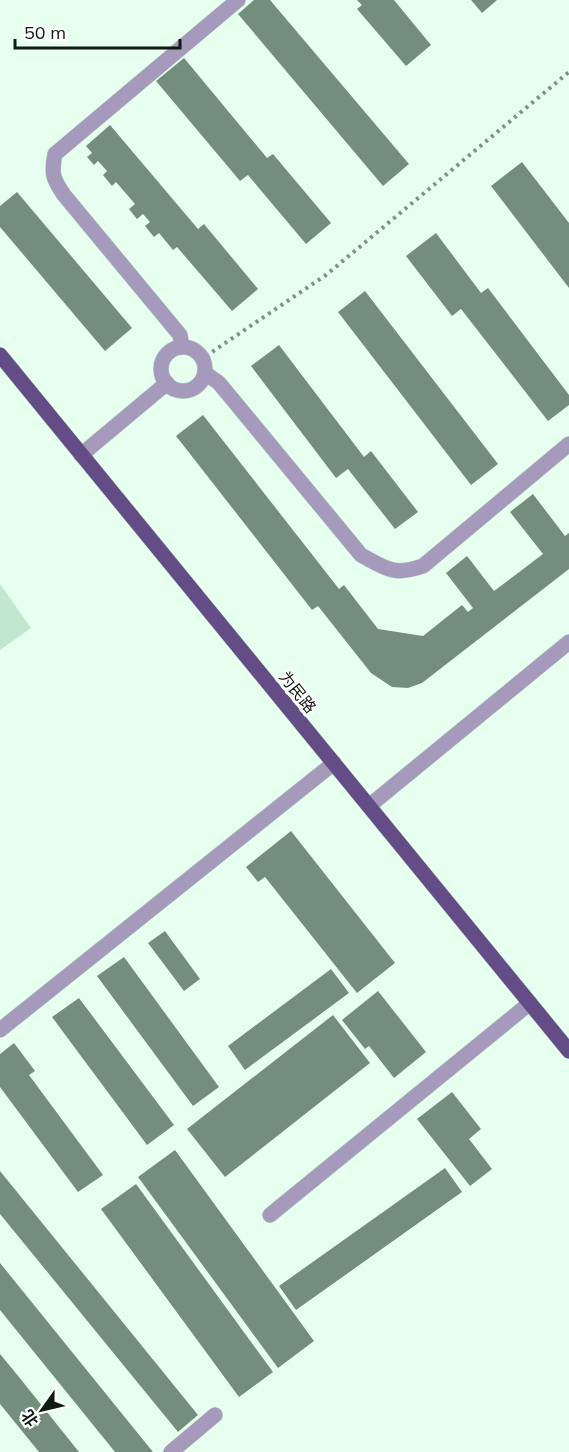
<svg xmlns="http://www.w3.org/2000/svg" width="569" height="1452" viewBox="0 0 569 1452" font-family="Mulish,'Noto Sans SC',sans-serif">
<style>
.green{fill:#c1e7ce}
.building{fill:#738e7c}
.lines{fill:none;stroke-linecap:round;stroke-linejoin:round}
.minor-casing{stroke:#c5dacc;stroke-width:16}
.major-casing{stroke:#c5dacc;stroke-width:16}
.path{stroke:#809186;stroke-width:4;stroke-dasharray:3 4.5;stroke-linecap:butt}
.minor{stroke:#a69abc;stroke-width:15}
.major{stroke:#644c87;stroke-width:15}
.labels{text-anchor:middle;stroke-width:6;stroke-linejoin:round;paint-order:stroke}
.street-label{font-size:16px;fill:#101a14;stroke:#fff}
</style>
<rect width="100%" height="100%" fill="#e7ffef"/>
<path class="green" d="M0 584 31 628 0 650Z"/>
<path class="building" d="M254 0H270L409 164 383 186 238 14Z
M357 0H394L431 45 406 66 357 9 362 5Z
M471 0H497L482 13Z
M184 58 267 158 273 154 331 223 306 244 248 175 240 181 156 81Z
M110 125 198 229 204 224 258 289 232 311 177 247 173 250 159 233 154 237 145 226 150 222 143 214 137 219 129 209 135 204 116 182 112 186 103 175 107 171 98 161 94 165 87 157 92 153 86 146Z
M522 162 569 223V288L491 186Z
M17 192 132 328 105 351 0 227V206Z
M436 233 481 293 488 288 569 395V405L548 421 461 309 452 316 406 256Z
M365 291 498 464 471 485 338 312Z
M279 345 364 457 371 451 418 512 395 529 348 469 336 478 251 366Z
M203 415 339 589 344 585 378 629 423 636 462 605 468 612 473 608 446 573 467 556 494 591 543 554 510 512 533 494 565 536 569 533V569L422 683 408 688 392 687 371 673 318 606 312 610 176 436Z
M291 831 395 963 357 993 265 877 258 882 246 867Z
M165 931 200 979 184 991 148 943Z
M124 957 219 1087 193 1106 97 976Z
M331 969 349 993 245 1070 228 1046Z
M378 991 426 1052 394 1078 369 1046 365 1049 342 1020Z
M79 998 174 1125 147 1145 52 1017Z
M333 1015 370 1063 225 1177 187 1129Z
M14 1043 35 1071 29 1075 103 1175 78 1192 0 1087V1054Z
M452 1092 481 1129 469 1139 492 1169 470 1186 417 1119Z
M175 1150 314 1341 278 1368 138 1177Z
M445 1168 462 1192 296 1310 279 1286Z
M0 1171 198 1415 178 1432 0 1214Z
M136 1184 273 1372 239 1397 101 1209Z
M0 1263 153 1452H115L0 1310Z
M0 1354 19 1377 79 1452H39L0 1404Z"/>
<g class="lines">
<defs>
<path id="minor" d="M182 347 180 335 64 195C53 179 51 174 55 154L238 0
M161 369a22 22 0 1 1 44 0a22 22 0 1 1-44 0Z
M205 373 219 383 361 555C387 569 393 576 423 566L569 444
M81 455 167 383
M369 806 569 642
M0 1030 334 763
M270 1215 530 1003
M171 1452 215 1415"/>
<path id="major" d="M0 355 569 1051"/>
</defs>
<use href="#minor" class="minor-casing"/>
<use href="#major" class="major-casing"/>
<path class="path" d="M206 356 326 275 569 72"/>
<use href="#minor" class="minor"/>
<use href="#major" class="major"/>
</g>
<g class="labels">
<g class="street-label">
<text transform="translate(298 692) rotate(51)" y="6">为民路</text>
</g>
</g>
<g transform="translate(42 1410) rotate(236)" stroke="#ffffff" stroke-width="4.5" paint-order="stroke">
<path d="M0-4.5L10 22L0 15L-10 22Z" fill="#101a14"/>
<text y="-9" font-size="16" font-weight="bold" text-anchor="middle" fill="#101a14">北</text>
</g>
<path d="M15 39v9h165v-9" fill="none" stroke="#101a14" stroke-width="3"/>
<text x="24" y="39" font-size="18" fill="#101a14" stroke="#ffffff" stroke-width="4.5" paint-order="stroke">50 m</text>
</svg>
